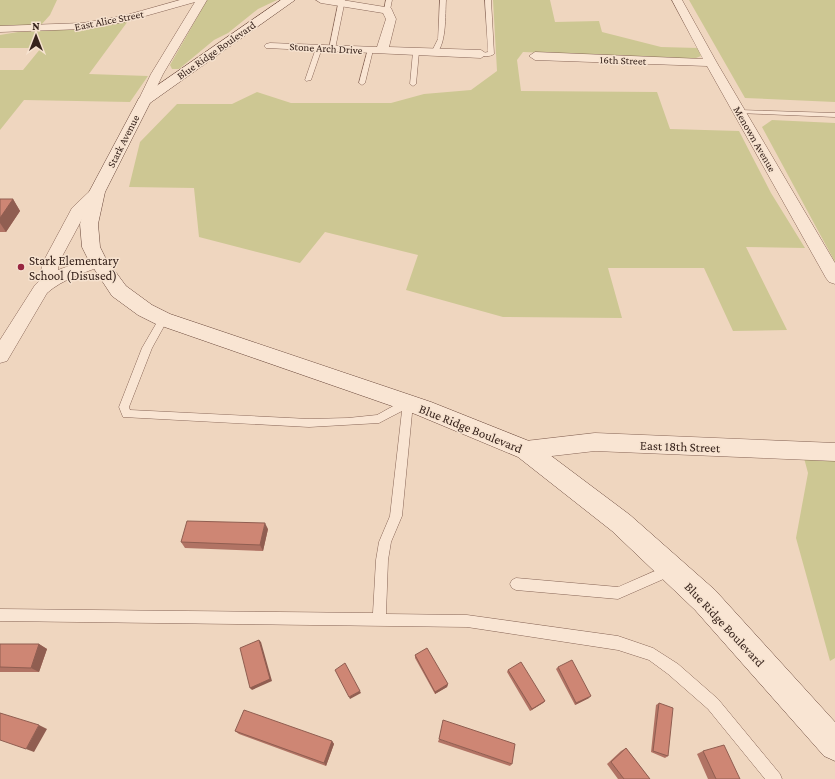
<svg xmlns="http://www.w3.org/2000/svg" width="835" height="779" viewBox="0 0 835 779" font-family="'Crimson Pro',serif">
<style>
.green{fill:#cdc793}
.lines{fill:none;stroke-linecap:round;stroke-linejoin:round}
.lane-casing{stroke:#886657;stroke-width:1}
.street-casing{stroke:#886657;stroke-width:1}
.secondary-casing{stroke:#6a483b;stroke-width:1}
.lane{fill:#f9e5d3;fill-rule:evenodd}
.street{fill:#f9e5d3;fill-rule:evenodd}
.secondary{fill:#f9e5d3;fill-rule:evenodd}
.wall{fill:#b17364}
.shaded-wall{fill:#905e51}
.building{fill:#ce8674;stroke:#905e51}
.poi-dot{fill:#982640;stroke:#f6e2cf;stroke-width:1.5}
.labels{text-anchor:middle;stroke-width:3;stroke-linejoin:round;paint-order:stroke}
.far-street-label{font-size:11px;fill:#37231c;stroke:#f6e2cf}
.poi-label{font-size:13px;fill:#37231c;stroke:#f6e2cf;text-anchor:start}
.street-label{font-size:13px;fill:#37231c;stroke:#f6e2cf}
</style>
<rect width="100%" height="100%" fill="#efd6bf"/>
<path class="green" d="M0 0H57L50 15 41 25 0 26Z
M207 0H277L258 9 228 33 214 40 179 69H172L170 65Z
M493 0H550L555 22 599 21 602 32 661 47 698 48 701 56 696 58 688 59 523 52 517 60 521 91 657 92 670 129 739 131 771 193 805 248 746 247 787 330 733 331 704 268H608L622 318 503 317 406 290 418 255 325 232 300 263 199 237 194 188 129 187 140 142 177 104H232L257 92 291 103H391L424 94 471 90 497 71Z
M689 0H835V102L745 98Z
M128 21 89 74 148 76 130 102 24 100 0 130V70H23L41 48H0V35L18 32 96 28Z
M772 120 835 123V262L762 127Z
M804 458 835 460V658L830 661 796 538 808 473Z"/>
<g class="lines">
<defs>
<path id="lane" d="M339 0H345L335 49 332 51 329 49Z
M386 0H392L390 10 387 12 384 10Z
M440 0H446C445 14 447 48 434 55L431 53 438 39Z
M485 0H491L494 54C490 57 482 57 478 54L488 52Z
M319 46 322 48 311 80 306 81 305 80 316 48Z
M368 49 373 50 365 83 362 85 359 83Z
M416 50 419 52 416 84 413 86 410 84 413 52Z
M739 110 835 113V117L737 113V111Z
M163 316 168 319 152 348 129 407 130 410 309 419 348 418 377 415 404 400H412L413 403 402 516 391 542 388 560 386 614 467 615 618 636 653 648 678 664 718 699 780 774 782 779H765L708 709 668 674 649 660 618 650 467 627 0 621V609L373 613 376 560 379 542 390 516 402 411 379 423 309 427 123 417 119 407 142 348 160 317Z
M671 564 675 566 677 570 675 574 618 599 516 590 512 588 510 584 512 580 516 578 618 587Z"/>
<path id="street" d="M180 0H207L163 74 150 101 144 105 138 101 151 74 195 2 124 22 83 29 0 32V26L83 23 123 16Z
M316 0H342L391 8 396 19 389 47 481 50 487 54 481 58 266 48 264 46 266 44 270 43 377 47 386 19 383 13 321 3Z
M672 0H682L717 63 835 263V284L829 282 826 278 707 66 535 60 529 56 535 52 703 59Z
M97 187 102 189 105 192 87 210 58 264V270L98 255 104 257 106 261 104 265C84 273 63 279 47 293L7 361 0 363V340L35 285 40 280 42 264 72 208 92 189Z
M595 433 835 443V461L595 451 526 459 518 456 515 450 518 444 526 441Z"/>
<path id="secondary" d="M281 0H295L150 103 105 192 98 224 100 247 106 259 126 286 152 305 170 314 431 402 534 443 630 515 715 590 835 722V761L824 756 695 610 612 531 518 457 415 414 156 324 138 315 112 296 89 261 82 247 80 224 89 192 139 98Z"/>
</defs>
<use href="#lane" class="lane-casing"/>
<use href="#street" class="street-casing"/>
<use href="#secondary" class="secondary-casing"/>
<use href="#lane" class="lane"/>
<use href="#street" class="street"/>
<use href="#secondary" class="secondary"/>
</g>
<path class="wall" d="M0 199H13L20 211 6 232H0Z
M268 529 263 551 185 548 181 542Z
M0 644H39L47 649 39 672H0Z
M415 655 448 684 447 687 435 694 415 658Z
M558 667 589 698 575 705 556 669Z
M508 670 545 701 543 703 530 711 507 672Z
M659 703 668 756 665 758 651 752 656 705Z
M235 731 332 741 334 744 326 766 239 734Z
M439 739 512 764 510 766 438 742Z
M626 748 650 779H618L607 764 621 751Z
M703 751 740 779H708L697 754Z"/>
<path class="shaded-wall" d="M13 199 20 211 6 232 0 223V218Z
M265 523 268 529 263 551 260 545Z
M259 640 261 642 272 681 252 690 250 688Z
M39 644 47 649 39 672 31 668Z
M448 684 447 687 435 694V692Z
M360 691 361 693 350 699 349 697Z
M591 696 589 698 575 705 576 703Z
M545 701 543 703 530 711 532 709Z
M39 725 47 729 34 752 26 749Z
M332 741 334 744 326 766 324 763Z"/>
<path class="building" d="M0 199H13L0 218Z
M187 521 265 523 260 545 181 542Z
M259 640 270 679 250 688 240 648Z
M0 644H39L31 668 0 667Z
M427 648 448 684 435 692 415 655Z
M572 660 591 696 576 703 558 667Z
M521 662 545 701 532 709 508 670Z
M345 663 360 691 349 697 335 670Z
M659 703 673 708 668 756 653 751Z
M244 710 332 741 324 763 235 731Z
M0 713 39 725 26 749 0 740Z
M443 720 515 744 512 764 439 739Z
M724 745 740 779H716L703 751Z
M626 748 650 779H624L611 762Z"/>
<circle class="poi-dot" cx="21" cy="267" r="4"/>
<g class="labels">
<g class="far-street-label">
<text transform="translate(109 20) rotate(-11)" y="4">East Alice Street</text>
<text transform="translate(326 48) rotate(3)" y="4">Stone Arch Drive</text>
<text transform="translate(216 50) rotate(-35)" y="4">Blue Ridge Boulevard</text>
<text transform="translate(623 60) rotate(2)" y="4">16th Street</text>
<text transform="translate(755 139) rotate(60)" y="4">Menown Avenue</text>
<text transform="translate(123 141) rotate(-63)" y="4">Stark Avenue</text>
</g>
<g class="poi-label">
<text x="29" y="265">Stark Elementary<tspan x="29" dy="15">School (Disused)</tspan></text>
</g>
<g class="street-label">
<text transform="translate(471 428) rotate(22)" y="5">Blue Ridge Boulevard</text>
<text transform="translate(680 446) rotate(2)" y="5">East 18th Street</text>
<text transform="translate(725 624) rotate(47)" y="5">Blue Ridge Boulevard</text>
</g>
</g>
<g transform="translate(36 36)" stroke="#f6e2cf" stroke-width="3" paint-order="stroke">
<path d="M0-3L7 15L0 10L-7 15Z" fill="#37231c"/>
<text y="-6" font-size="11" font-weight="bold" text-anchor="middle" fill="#37231c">N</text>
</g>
</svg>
